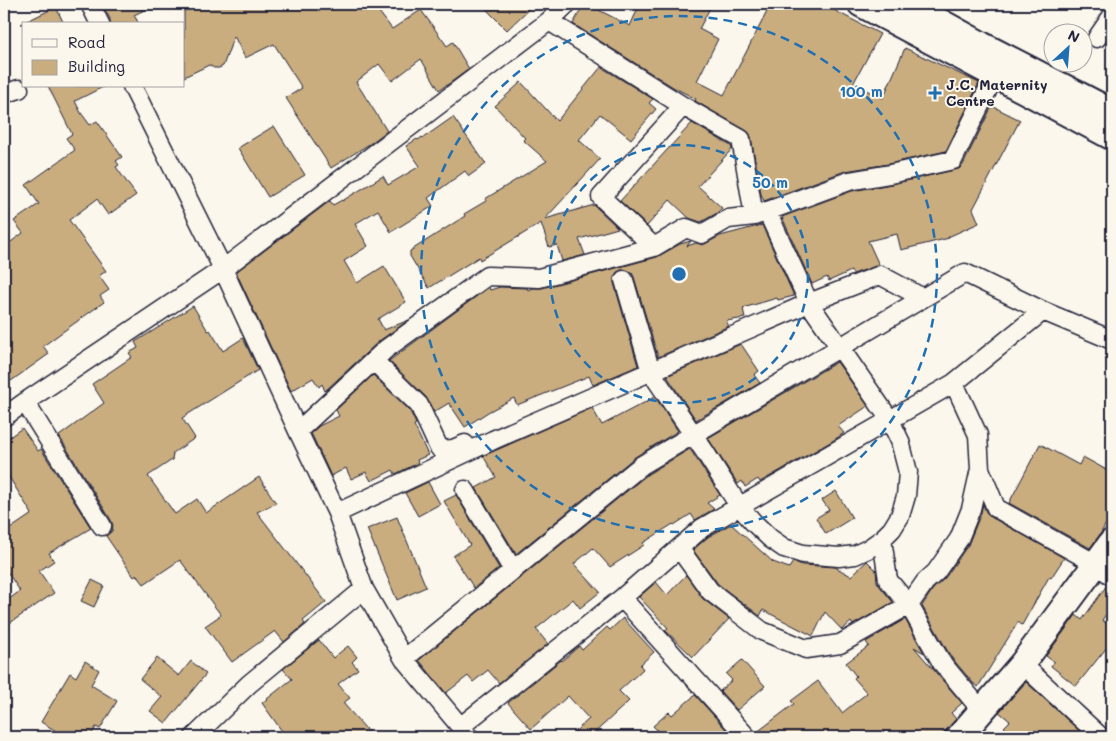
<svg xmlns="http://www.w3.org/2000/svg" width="1116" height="741" viewBox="0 0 1116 741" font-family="Mali,sans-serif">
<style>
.building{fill:#c9ad7f;stroke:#22223b}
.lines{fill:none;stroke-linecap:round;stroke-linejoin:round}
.street-casing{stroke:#22223b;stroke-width:21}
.secondary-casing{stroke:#22223b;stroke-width:29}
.street{stroke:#fbf7ec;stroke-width:18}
.secondary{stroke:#fbf7ec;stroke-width:25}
.ring{fill:none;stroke:#1f6fb2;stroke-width:2.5;stroke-dasharray:9 6}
.poi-dot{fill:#1f6fb2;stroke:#fbf7ec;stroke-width:2}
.labels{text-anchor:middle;stroke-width:4;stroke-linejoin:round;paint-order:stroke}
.poi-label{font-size:14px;font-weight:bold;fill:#22223b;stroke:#fbf7ec;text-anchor:start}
.centre{fill:#1f6fb2;stroke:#fbf7ec;stroke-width:2.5}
.ring-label{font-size:15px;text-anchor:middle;font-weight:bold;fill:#1f6fb2;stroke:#fbf7ec;stroke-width:4;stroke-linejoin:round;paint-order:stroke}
</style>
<rect width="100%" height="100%" fill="#fbf7ec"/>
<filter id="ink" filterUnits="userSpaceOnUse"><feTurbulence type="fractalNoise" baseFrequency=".02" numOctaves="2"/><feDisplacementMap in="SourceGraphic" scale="10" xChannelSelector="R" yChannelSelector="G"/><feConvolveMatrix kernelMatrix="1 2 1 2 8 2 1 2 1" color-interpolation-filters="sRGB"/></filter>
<g filter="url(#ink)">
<path class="building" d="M102 4H157L134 15 139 24H110V19Z
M184 4H373L392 29 421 10 447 46 453 42 469 69 450 83 439 90 421 59 392 81 379 64 356 82 387 131 371 143 331 168 286 98 302 88 274 44 245 58 234 36 223 66 219 68H214L209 65 184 77Z
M481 4H534L507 30Z
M584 4H587L630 26 640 4H712L699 29 718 39 697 81 724 95 771 4H822L880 34 853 84 883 98 905 48 979 83 946 151 888 164 845 171 764 201 761 194 751 137 749 133 695 101 696 99 673 87 573 24Z
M56 7 64 24H21Z
M601 67 653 99 649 103 656 109 631 139 600 114 579 140 600 159 545 219 594 205 618 228 579 239 585 255 562 261 557 245 549 247 541 223 480 260 479 257 429 288 410 256V251L465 216 464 214 486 201 485 199 547 161 523 140 525 138 495 106 521 82 557 121Z
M48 86H105L75 101 81 113 90 125 97 121 122 157 116 161 119 165 116 167 136 195 108 215 97 199 69 220 106 271 99 276 109 290 100 296 104 302 43 346 49 354 11 381 4 371V247L23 233 14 221 39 204 26 185 75 150 66 138 72 134Z
M992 106 1020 120 973 209 979 223 948 237 949 238 901 250 897 234 868 241 879 265 853 274 851 271 829 281 827 277 812 284 782 217 852 191 892 184 959 169 963 165Z
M453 117 486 164 469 176 465 171 428 198 433 206 391 232 378 210 355 224 368 246 344 261 357 283 384 266 406 302 378 319 384 330 409 320 379 341 325 391 322 384 319 387 313 378 291 391 236 272 330 201 333 205 342 200V201L383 176 388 185 420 166 406 146 417 139 418 140 422 137 423 138Z
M692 123 731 146 732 149 698 186 722 208 717 213 701 222 689 218 670 200 647 226 620 201Z
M274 126 305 175 268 197 238 148Z
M762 225 794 296 778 300 777 298 743 308 745 318 726 321 729 326 658 357 634 277 632 273 627 270H621L617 272 614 277V283L638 366 593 385 589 376 517 405 514 398 488 412 465 427 449 403 434 412 426 397 389 361 489 287 490 290 500 287 527 288 528 290 532 288H542L657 257 680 244 691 241 687 246 696 243 703 245 720 236Z
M193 306 208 331 210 330 223 351 243 338 258 370 182 418 195 438 173 453 172 460 148 476 175 514 197 499 206 513 259 477 276 503 257 512 326 602 303 621 305 624 284 642 275 631 232 662 205 626 221 615 180 560 144 584 137 575 134 577 106 536 112 531 113 525 111 520 59 436 104 403 92 384 132 357 129 353 138 348 135 342Z
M741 344 759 371 754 375 760 383 696 420 667 376Z
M837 362 868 406 838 426 844 433 834 440 760 482 758 479 745 487 742 481 738 484 708 438Z
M373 375 410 411 416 424 414 425 428 455 417 460 418 463 395 474 393 470 371 481 366 472 351 479 346 468 331 476 311 433 319 426 339 416 336 410Z
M655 397 678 431 635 457 516 554 476 488 496 477 483 456 592 408 602 425Z
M22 428 38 451 41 449 91 528 49 553 54 561 39 571 54 593 4 627V603L20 591 4 567V533L32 514 4 469V441Z
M1040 444 1079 465 1083 457 1112 473V512L1101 533 1090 548 1009 503Z
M690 449 720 495 707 503 714 509 695 520 691 514 674 525 673 524 643 543 644 545 610 567 593 548 574 564 600 592 580 608 573 599 536 629 548 644 499 683 488 670 473 682 468 676 446 693 419 660 648 474Z
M428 482 440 504 418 516 405 493Z
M836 491 852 518 826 534 816 518 829 510 822 500Z
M456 495 499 568 474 588 453 556 470 545 444 501Z
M983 504 986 512 991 517 1064 558 1051 578 1049 577 1022 625 1018 622 978 687 973 683 951 657 922 606 933 589 945 578 968 545 981 513Z
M397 517 426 587 397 600 367 529Z
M731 524 773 562 789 568 793 562 802 565 835 567 851 576 867 561 876 570 877 582 880 586 893 602 853 625 851 622 842 630 825 612 813 636 763 610 760 616 718 584 693 550 708 537Z
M686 575 703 599 729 619 693 657 665 630 668 628 639 597 656 582 667 595Z
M92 580 104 586 94 607 81 601Z
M1107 585 1112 586V606L1102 620 1112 627V641L1076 686 1051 666 1054 662 1046 656 1076 615 1082 620Z
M623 618 654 652 640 665 643 669 619 691 629 701 590 737H569L589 719 568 696 531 729 508 703 561 660 562 661 579 646 582 650 607 627 610 630Z
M905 619 924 653 914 647 962 703 951 713 956 719 947 729 938 737H757L756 733 794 704 791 701 818 681 842 713 867 693 854 678 856 676 846 663 869 646 866 642Z
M319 640 333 658 348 646 357 657 352 662 358 669 338 684 350 698 343 703 373 737H294L288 731 284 734 262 703 292 679 283 669Z
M157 658 179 676 191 661 206 674 166 723 150 711 162 697 140 679Z
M742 660 765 686 737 710 720 691 732 680 726 674Z
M85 661 99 670 91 685 117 701 100 729 96 727 90 737H66L41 722 70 673 76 677Z
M1026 682 1086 737H1016L1004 727 1010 721 999 712Z
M695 695 733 737H664L653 726 669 712 672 715Z"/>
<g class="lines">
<defs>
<path id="street" d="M90 4 100 24
M549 21 683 106 601 197 654 247
M1097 38 1112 16
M132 86 223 269 298 431 337 513 364 589 404 659 469 737
M4 94 19 89
M683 106 741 139 754 216
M624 280 651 372 705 452 739 506 754 523 771 539 784 548 803 554 839 557 855 555 868 549 882 539 892 529 900 516 906 496 908 472 900 441 890 420 809 303 767 211
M374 361 419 405 438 446 441 450 453 449 465 444
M25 402 102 526
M4 417 25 402 223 269 549 21 567 4
M298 431 386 349 487 276 539 278 654 247 686 228 702 234 728 219 754 216 849 181 890 174 953 160 995 75
M980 469 996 508 1096 564 1112 576
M465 490 513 570
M337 513 493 440 809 303 880 275 923 298 965 273 1043 311 1112 340
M882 539 888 580 909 605 942 663 982 711
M679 548 710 591 762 631 806 649 840 644 909 605 925 582 936 572 959 539 971 509 980 469 978 435 954 383
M622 598 747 737
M404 659 642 465 923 298
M1022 664 1101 737
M460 727 622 598 702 528 954 383 1043 311
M194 737 249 684 364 589"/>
<path id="secondary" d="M861 4 1112 137
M908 4 982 45 1112 112
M959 737 1022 664 1112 542"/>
</defs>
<use href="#street" class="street-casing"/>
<use href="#secondary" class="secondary-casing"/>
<use href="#street" class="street"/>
<use href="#secondary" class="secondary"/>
</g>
</g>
<g class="ring">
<circle cx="679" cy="274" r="129"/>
<circle cx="679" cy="274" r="258"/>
</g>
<path class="poi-dot" d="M932.5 85.5h5v5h5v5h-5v5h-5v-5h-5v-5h5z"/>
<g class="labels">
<g class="poi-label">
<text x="946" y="90">J.C. Maternity<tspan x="946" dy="16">Centre</tspan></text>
</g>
</g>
<circle cx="679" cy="274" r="8" class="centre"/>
<g class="ring-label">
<text x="861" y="97">100 m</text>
<text x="770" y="188">50 m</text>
</g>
<rect width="1116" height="741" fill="none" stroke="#fbf7ec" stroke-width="20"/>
<rect x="10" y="10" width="1096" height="721" fill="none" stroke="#22223b" stroke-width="2" filter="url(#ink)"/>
<rect x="22" y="22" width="162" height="65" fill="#fbf7ec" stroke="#a4a2a5"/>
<rect x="32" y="39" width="25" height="8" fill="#fbf7ec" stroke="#a4a2a5"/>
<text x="68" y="48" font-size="15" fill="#22223b">Road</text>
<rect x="32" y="60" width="25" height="15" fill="#c9ad7f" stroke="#a4a2a5"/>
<text x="68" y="72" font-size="15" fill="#22223b">Building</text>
<g transform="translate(1068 48) rotate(26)"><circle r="24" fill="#fbf7ec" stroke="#a4a2a5"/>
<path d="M0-4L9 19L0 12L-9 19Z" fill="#1f6fb2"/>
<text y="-8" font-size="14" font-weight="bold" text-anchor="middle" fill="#22223b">N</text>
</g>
</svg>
